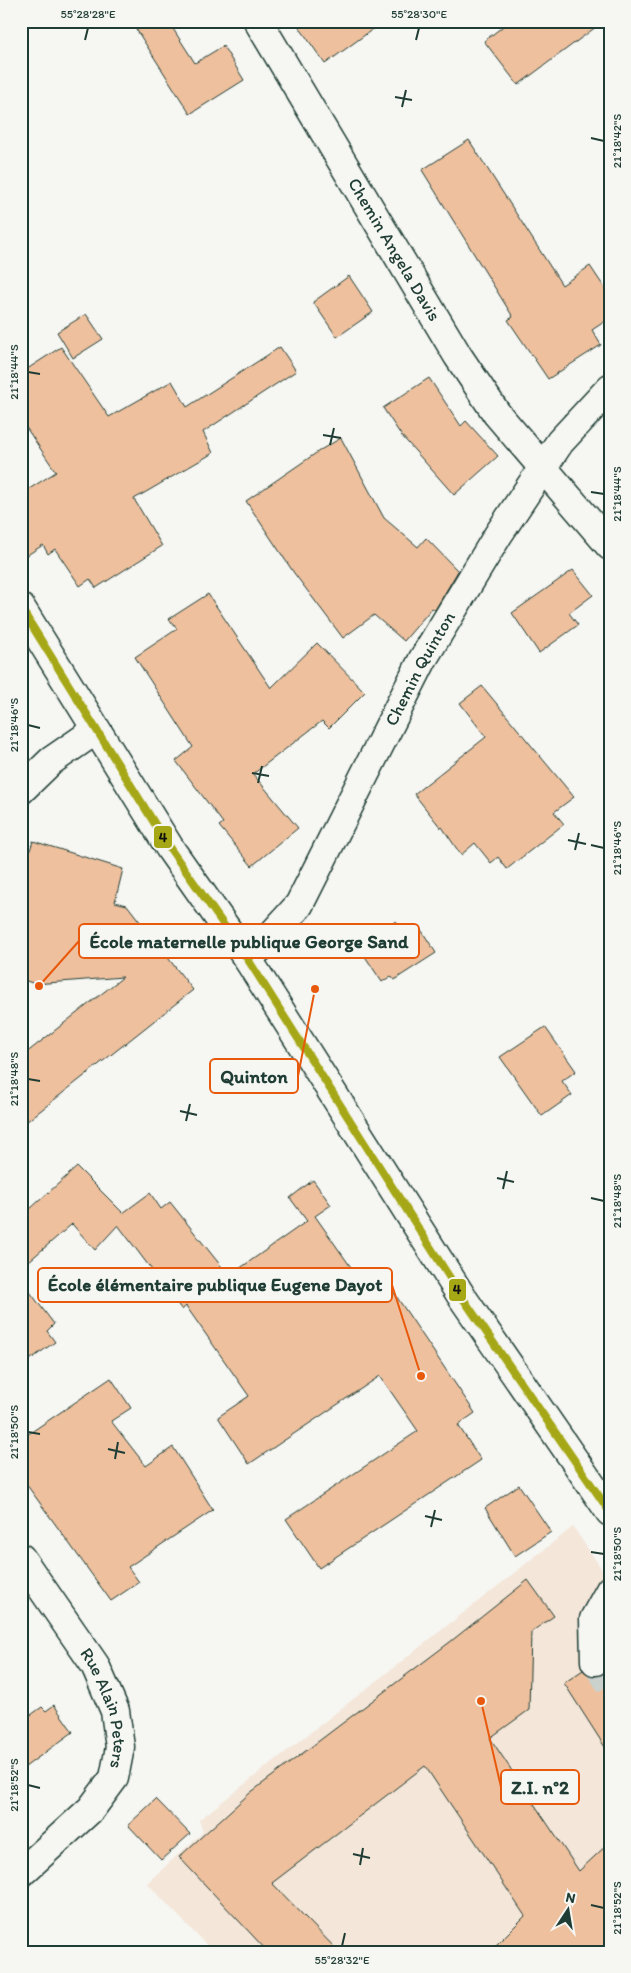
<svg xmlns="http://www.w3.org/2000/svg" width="631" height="1973" viewBox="0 0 631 1973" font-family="Itim,sans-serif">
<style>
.built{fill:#f4e6d9}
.building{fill:#eec09e;stroke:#1f3d34}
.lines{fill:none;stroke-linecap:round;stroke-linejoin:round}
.minor-tunnel{stroke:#cbd1cc;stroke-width:28;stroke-dasharray:28 14;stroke-linecap:butt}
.minor-casing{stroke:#1f3d34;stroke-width:31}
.major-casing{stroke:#1f3d34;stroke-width:31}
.minor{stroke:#f6f6f2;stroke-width:28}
.major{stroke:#f6f6f2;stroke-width:28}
.bus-1-casing{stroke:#f6f6f2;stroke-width:11}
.bus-1{stroke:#a5a715;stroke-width:8}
.ticks{fill:none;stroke:#1f3d34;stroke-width:2}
.labels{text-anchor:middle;stroke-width:4;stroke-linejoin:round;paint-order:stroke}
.street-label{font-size:18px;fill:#1f3d34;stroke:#f6f6f2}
.leader{fill:none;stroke:#e8590c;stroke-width:2}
.callout-dot{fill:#e8590c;stroke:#f6f6f2;stroke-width:2}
.callout{fill:#f6f6f2;stroke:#e8590c;stroke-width:2}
.callout-label{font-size:19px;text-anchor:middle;font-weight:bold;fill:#1f3d34}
.line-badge{stroke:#f6f6f2;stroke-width:2}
.pale-badge-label{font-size:14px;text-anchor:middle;font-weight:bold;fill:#111}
.neatline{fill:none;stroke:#1f3d34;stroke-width:2}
.ticks-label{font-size:12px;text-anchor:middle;fill:#1f3d34}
</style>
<rect width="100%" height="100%" fill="#f6f6f2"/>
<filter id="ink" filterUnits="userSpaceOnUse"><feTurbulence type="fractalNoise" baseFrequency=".02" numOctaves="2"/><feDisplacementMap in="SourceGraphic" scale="10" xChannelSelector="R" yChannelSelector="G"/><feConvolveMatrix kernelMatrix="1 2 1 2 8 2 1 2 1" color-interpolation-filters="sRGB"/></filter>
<g filter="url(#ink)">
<path class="built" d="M573 1527 610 1581V1952H213L147 1883 203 1832 199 1820Z"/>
<path class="building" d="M131 21H168L195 63 223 46 244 80 190 114Z
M295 21H384L325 64Z
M510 21H604L518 85 484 41Z
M469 140 562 285 590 266 610 296V318L592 330 601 345 548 379 508 320 513 317 422 170Z
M349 276 373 312 337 337 313 302Z
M86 314 103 339 73 358 57 332Z
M61 347 109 417 172 381 187 407 280 347 296 371 203 432 213 453 134 499 162 546 96 588 90 579 80 586 55 549 48 554 43 545 21 559V494L56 472 21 420V373Z
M429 378 461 426 466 421 498 456 454 495 401 435 383 408Z
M341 438 384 518 418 547 426 538 458 571 435 610 432 608 404 641 374 615 343 638 294 573 246 501 322 449Z
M573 570 593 595 569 613 578 625 539 653 512 613Z
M208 594 271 688 317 643 365 692 329 728 322 721 253 774 298 828 252 866 219 826 223 823 176 761 193 747 135 657 177 629 169 619Z
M482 686 574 797 554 812 564 824 507 869 498 857 491 863 475 843 461 855 442 827 441 828 414 794 486 737 460 703Z
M33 841 123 869 115 902 127 905 193 990 21 1126V1057L123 977 35 984 21 979V877Z
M396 921 407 937 420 928 436 953 394 980 391 976 382 982 358 946Z
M545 1027 576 1071 562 1081 572 1095 542 1116 500 1057Z
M77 1167 123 1213 150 1193 161 1209 170 1202 229 1276 307 1221 290 1198 313 1180 331 1205 315 1216 367 1290 384 1278 475 1413 458 1425 481 1460 319 1568 286 1519 418 1431 380 1376 249 1464 218 1417 249 1396 186 1306 182 1310 118 1225 95 1250 72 1224 21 1268V1217Z
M21 1280 54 1324 47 1331 55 1342 21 1366Z
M111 1378 131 1408 111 1421 146 1466 173 1447 213 1510 128 1567 139 1582 111 1601 21 1477V1439Z
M519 1485 551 1532 515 1556 485 1508Z
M528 1580 554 1616 531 1632 529 1710 490 1738 579 1871 610 1842V1952H489L525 1916 425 1766 272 1883 339 1952H268L179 1857 250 1793 450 1642Z
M610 1664V1755L564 1683 583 1670 588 1675 595 1677 603 1675 608 1669Z
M54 1705 73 1732 21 1770V1722L42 1707 46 1711Z
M156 1799 190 1834 161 1860 128 1825Z"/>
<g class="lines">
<path class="minor-tunnel" d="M595 1661 610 1684"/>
<defs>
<g id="minor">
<path id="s1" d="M258 21 458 356 497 414 610 546"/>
<path d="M21 790 51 761 96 730"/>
<path id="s2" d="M247 958 261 947 299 905 423 659 498 535 560 442 610 388"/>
<path id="s3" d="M21 1558 95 1665 115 1711 120 1747 114 1778 91 1809 21 1873"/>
<path d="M595 1661 594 1619 610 1590"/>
</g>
<path id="major" d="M21 608 171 850 247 958 462 1297 610 1512"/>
</defs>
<use href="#minor" class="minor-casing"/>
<use href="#major" class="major-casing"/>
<use href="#minor" class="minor"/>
<use href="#major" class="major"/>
<defs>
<path id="bus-1" d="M21 608 171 850 247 958 462 1297 610 1512"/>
</defs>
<use href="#bus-1" class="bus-1-casing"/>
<use href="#bus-1" class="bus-1"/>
</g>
</g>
<path class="ticks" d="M85 40 88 28M416 40 419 28M395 97 412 100M402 107 406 90M591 138 604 141M28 372 40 374M323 435 341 438M330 445 334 428M591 492 604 494M28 725 40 728M252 773 269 776M258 783 262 766M568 840 586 844M591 845 604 848M575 850 579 833M28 1079 40 1081M180 1111 197 1115M186 1121 190 1104M497 1178 514 1182M503 1189 507 1171M591 1198 604 1201M28 1432 40 1434M108 1449 125 1453M115 1459 118 1442M425 1516 442 1520M431 1527 435 1510M591 1552 604 1554M28 1785 40 1788M353 1854 370 1858M360 1865 363 1848M591 1905 604 1908M342 1946 345 1933"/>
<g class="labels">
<g class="street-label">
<text dy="6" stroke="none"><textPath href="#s1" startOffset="266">Chemin Angela Davis</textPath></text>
<text dy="6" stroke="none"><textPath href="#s2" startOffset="340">Chemin Quinton</textPath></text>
<text dy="6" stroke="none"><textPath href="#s3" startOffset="175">Rue Alain Peters</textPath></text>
</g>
</g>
<path class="leader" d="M39 986L79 941M315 989L298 1076M421 1376L392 1285M481 1701L501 1787"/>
<g class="callout-dot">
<circle cx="39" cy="986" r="5"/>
<circle cx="315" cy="989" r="5"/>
<circle cx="421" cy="1376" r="5"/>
<circle cx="481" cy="1701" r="5"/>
</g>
<g class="callout">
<rect x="79" y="924" width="340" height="34" rx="5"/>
<rect x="210" y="1059" width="88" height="34" rx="5"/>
<rect x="38" y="1268" width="354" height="34" rx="5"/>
<rect x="501" y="1770" width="78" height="34" rx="5"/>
</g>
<g class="callout-label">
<text x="249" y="948">École maternelle publique George Sand</text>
<text x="254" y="1083">Quinton</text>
<text x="215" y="1291">École élémentaire publique Eugene Dayot</text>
<text x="540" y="1794">Z.I. n°2</text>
</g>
<g class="line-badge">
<rect x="153" y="825" width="20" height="24" rx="5" fill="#a5a715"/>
<rect x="448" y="1278" width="19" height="24" rx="5" fill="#a5a715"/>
</g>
<g class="pale-badge-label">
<text x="163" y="842">4</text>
<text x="457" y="1294">4</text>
</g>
<rect width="631" height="1973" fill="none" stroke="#f6f6f2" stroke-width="55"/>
<g transform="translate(568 1910) rotate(12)" stroke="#f6f6f2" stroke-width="4" paint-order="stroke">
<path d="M0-4L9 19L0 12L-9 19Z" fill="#1f3d34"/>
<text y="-8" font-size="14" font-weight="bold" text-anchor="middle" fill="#1f3d34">N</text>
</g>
<rect x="28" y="28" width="576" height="1918" class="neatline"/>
<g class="ticks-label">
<text x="88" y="18">55°28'28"E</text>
<text x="419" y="18">55°28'30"E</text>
<text transform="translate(617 141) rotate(-90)" y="4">21°18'42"S</text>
<text transform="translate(14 372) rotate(-90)" y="4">21°18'44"S</text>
<text transform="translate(617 494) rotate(-90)" y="4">21°18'44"S</text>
<text transform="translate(14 725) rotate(-90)" y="4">21°18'46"S</text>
<text transform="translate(617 848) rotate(-90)" y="4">21°18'46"S</text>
<text transform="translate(14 1079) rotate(-90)" y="4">21°18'48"S</text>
<text transform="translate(617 1201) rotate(-90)" y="4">21°18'48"S</text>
<text transform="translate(14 1432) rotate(-90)" y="4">21°18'50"S</text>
<text transform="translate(617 1554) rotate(-90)" y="4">21°18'50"S</text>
<text transform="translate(14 1785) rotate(-90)" y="4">21°18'52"S</text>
<text transform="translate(617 1908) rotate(-90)" y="4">21°18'52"S</text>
<text x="342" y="1964">55°28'32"E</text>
</g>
</svg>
